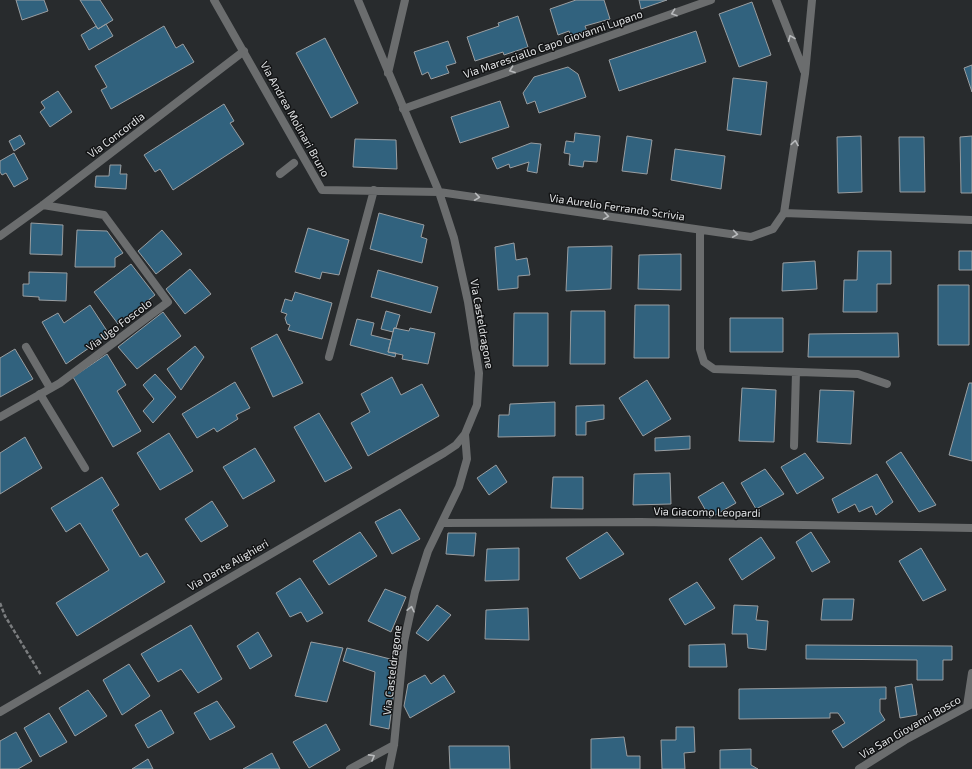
<svg xmlns="http://www.w3.org/2000/svg" width="972" height="769" viewBox="0 0 972 769" font-family="'Exo 2',sans-serif">
<style>
.building{fill:#31627e;stroke:#9a9ea1}
.lines{fill:none;stroke-linecap:round;stroke-linejoin:round}
.path{stroke:#7b7d7f;stroke-width:2.5;stroke-dasharray:4 2;stroke-linecap:butt}
.service{stroke:#6b6d6e;stroke-width:8}
.pedestrian{stroke:#6b6d6e;stroke-width:8}
.minor{stroke:#6b6d6e;stroke-width:8}
.oneway{stroke:#b8babc}
.labels{text-anchor:middle;stroke-width:3;stroke-linejoin:round;paint-order:stroke}
.street-label{font-size:11px;fill:#e2e4e6;stroke:#121314}
</style>
<rect width="100%" height="100%" fill="#282b2d"/>
<path class="building" d="M16 0H44L48 11 22 20Z
M80 0H100L113 20 98 29Z
M576 0H604L610 19 585 26 587 31 571 36 569 31 558 35 550 9Z
M639 0H667L641 9Z
M752 2 771 55 739 67 719 14Z
M518 16 528 47 504 55 503 52 475 61 467 37 499 26 498 23Z
M106 24 113 36 89 50 81 35 96 26 98 29Z
M164 26 176 48 183 44 194 62 111 109 101 90 107 87 95 66Z
M696 31 706 62 619 91 609 60Z
M325 38 358 103 331 118 296 53Z
M448 41 456 63 446 66 449 73 431 79 428 72 422 75 414 52Z
M972 65V92L964 68Z
M568 67 578 74 586 97 539 113 535 101 527 104 523 93 534 77Z
M733 78 767 82 761 135 727 130Z
M58 91 72 112 50 127 40 112 45 108 41 102Z
M500 101 509 127 460 143 451 117Z
M224 104 234 121 230 123 244 144 173 190 160 169 155 172 144 155Z
M575 133 600 136 597 162 584 161 583 167 569 165 570 154 564 153 566 141 574 142Z
M20 135 25 144 14 151 9 141Z
M627 136 652 140 647 174 622 171Z
M861 136 862 192 838 193 837 137Z
M972 136V193H961L960 137Z
M899 137H924L925 192H900Z
M355 139 396 140 397 169 353 167Z
M531 143 541 144 537 173 527 171 529 162 510 168 509 164 497 169 492 158Z
M675 149 725 156 721 189 671 180Z
M14 153 28 179 14 187 6 173 2 175 0 172V161Z
M110 165H121L120 174H127L126 189 95 187 96 176H109Z
M379 213 424 225 421 237 427 239 422 263 370 249Z
M31 223 63 225 62 255 30 254Z
M308 228 349 240 339 275 322 272 320 279 295 272Z
M77 230 107 231 123 253 115 258V267H75Z
M162 230 182 254 156 274 138 251Z
M514 243 516 260 527 258 530 275 518 276V288L498 290 495 247Z
M612 246 611 289 566 291 568 247Z
M858 251H891V284H877V312H843L844 280H857Z
M959 251H972V270H959Z
M681 254V290L638 289 639 255Z
M815 261 817 289 782 291 783 263Z
M131 264 155 295 118 324 94 292Z
M190 269 211 294 185 314 166 289Z
M378 270 438 287 431 313 371 297Z
M29 272 67 273 66 301 39 300V297L23 296V284H29Z
M938 285H969V345H938Z
M295 292 332 303 322 339 288 330 290 325 287 324 285 318 287 314 281 312 285 299 292 301Z
M90 305 109 334 66 364 42 322 58 313 64 323Z
M635 305H669V358H634Z
M386 311 400 315 396 328H394L393 332 381 329Z
M571 311H605V364H570Z
M163 312 181 336 137 369 118 347Z
M514 313H548V366H513Z
M730 318H783V352H730Z
M357 319 374 323 371 335 391 340 388 352 396 353 395 357 350 345Z
M394 328 409 331 410 328 435 333 428 364 402 359 403 355 388 352Z
M898 333 899 357H808L809 334Z
M277 334 303 383 273 397 251 348Z
M195 346 204 357 181 390 167 369Z
M15 349 33 379 0 397V358Z
M107 354 126 385 117 391 141 431 113 447 73 377Z
M155 374 176 397 153 423 143 411 154 399 143 385Z
M392 377 401 395 422 384 439 416 368 456 351 423 370 412 361 394Z
M647 380 671 419 643 436 619 398Z
M235 382 250 408 236 415 238 419 217 432 214 428 197 438 182 414Z
M969 383H972V461L949 455Z
M742 388 776 390 774 442 739 441Z
M820 390 854 391 851 444 817 442Z
M555 402V436L498 437 499 415H509L510 404Z
M604 405V419L586 422V435H576V406Z
M319 413 352 468 325 482 294 427Z
M169 433 193 471 160 490 137 453Z
M690 436V449L655 451V438Z
M25 437 42 468 0 494V453Z
M255 448 275 481 243 499 223 467Z
M901 452 936 505 919 512 886 462Z
M805 453 824 478 797 494 781 467Z
M496 465 507 482 489 495 477 478Z
M765 469 784 494 756 509 741 483Z
M670 473 671 504 633 505 634 474Z
M877 474 893 502 876 515 872 506 859 512 855 504 838 513 832 499Z
M102 477 119 505 112 510 140 557 147 553 165 582 77 636 56 603 109 570 80 523 66 532 51 508Z
M553 477H583V509L551 508Z
M723 482 736 503 710 518 698 497Z
M212 501 228 526 201 542 185 519Z
M400 509 420 539 392 554 375 522Z
M360 532 377 556 329 585 313 561Z
M607 532 624 554 580 579 566 558Z
M811 532 830 562 812 572 796 542Z
M448 533H476L474 556 446 554Z
M761 537 775 558 742 580 729 559Z
M519 548V580L485 581 487 549Z
M921 548 946 590 923 601 899 561Z
M300 578 323 613 307 622 301 612 290 617 276 593Z
M697 582 715 608 685 625 669 599Z
M385 589 406 597 391 632 368 621Z
M823 599H854L852 620H821Z
M437 605 451 615 428 641 416 633Z
M734 605 758 606 756 620 768 621 766 650 748 648 747 634H732Z
M528 608 529 640 485 639 486 610Z
M191 625 222 679 198 693 181 669 158 682 141 654Z
M258 632 272 656 250 669 237 646Z
M311 642 343 648 327 702 295 696Z
M725 644 727 667H689V645Z
M806 645 952 646V660H943V680H917V660L806 659Z
M347 648 398 661 389 729 370 725 375 672 343 661Z
M129 664 150 696 122 715 103 680Z
M425 675 431 684 444 675 455 692 410 718 404 706 408 684Z
M912 684 917 715 900 718 895 687Z
M886 687V699H880V712L885 720 843 748 832 731 845 723 838 713H830V718L739 719V689Z
M88 690 107 716 75 736 59 708Z
M217 701 235 727 210 740 194 713Z
M161 710 174 733 148 748 135 725Z
M49 713 67 742 40 757 24 728Z
M326 724 340 750 309 768 293 742Z
M676 727H694L695 752 684 753 685 769H662L661 740H676Z
M16 732 32 761 18 769H0V741Z
M624 737 627 756H640V769H591V739Z
M449 746H509L510 769H450Z
M751 749V765L758 769H720V750Z
M272 753 280 769H243Z
M148 759 153 769H132Z"/>
<g class="lines">
<path class="path" d="M0 603 5 616 41 675"/>
<path class="service" d="M26 347 50 388
M40 394 85 468"/>
<path class="pedestrian" d="M280 174 294 163"/>
<path class="minor" d="M214 0 322 190 439 192 751 237 773 229 784 213 805 74 812 0
M358 0 439 192 454 238 468 302 479 373 477 405 465 434 467 459 459 487 428 551 415 592 404 642 394 745 389 769
M776 0 804 71
M388 73 405 0
M403 109 711 0
M784 213 972 220
M700 230V349L704 362 714 369 858 374 887 384
M0 236 43 205 244 51
M329 357 374 190
M0 417 60 383 168 302 104 215 43 205
M794 446 796 372
M442 523 641 522 972 528
M967 706 972 673
M0 712 444 453 456 445 465 434
M350 769 394 745
M859 769 905 740 972 704"/>
</g>
<defs><path id="oneway-chevron" d="M-2-3.5L2.5 0L-2 3.5" fill="none" stroke-width="1.6" stroke-linecap="round" stroke-linejoin="round"/></defs>
<g class="oneway">
<use href="#oneway-chevron" transform="translate(674 13) rotate(161)"/>
<use href="#oneway-chevron" transform="translate(791 38) rotate(-112)"/>
<use href="#oneway-chevron" transform="translate(512 70) rotate(160)"/>
<use href="#oneway-chevron" transform="translate(795 143) rotate(-81)"/>
<use href="#oneway-chevron" transform="translate(477 197) rotate(8)"/>
<use href="#oneway-chevron" transform="translate(606 216) rotate(8)"/>
<use href="#oneway-chevron" transform="translate(735 234) rotate(8)"/>
<use href="#oneway-chevron" transform="translate(411 609) rotate(-77)"/>
<use href="#oneway-chevron" transform="translate(372 757) rotate(-29)"/>
</g>
<g class="labels">
<g class="street-label">
<text transform="translate(553 44) rotate(-19)" y="4">Via Maresciallo Capo Giovanni Lupano</text>
<text transform="translate(295 119) rotate(61)" y="4">Via Andrea Molinari Bruno</text>
<text transform="translate(116 135) rotate(-37)" y="4">Via Concordia</text>
<text transform="translate(617 207) rotate(8)" y="4">Via Aurelio Ferrando Scrivia</text>
<text transform="translate(482 324) rotate(80)" y="4">Via Casteldragone</text>
<text transform="translate(119 325) rotate(-37)" y="4">Via Ugo Foscolo</text>
<text transform="translate(707 512) rotate(1)" y="4">Via Giacomo Leopardi</text>
<text transform="translate(228 565) rotate(-30)" y="4">Via Dante Alighieri</text>
<text transform="translate(392 670) rotate(-83)" y="4">Via Casteldragone</text>
<text transform="translate(910 727) rotate(-30)" y="4">Via San Giovanni Bosco</text>
</g>
</g>
</svg>
